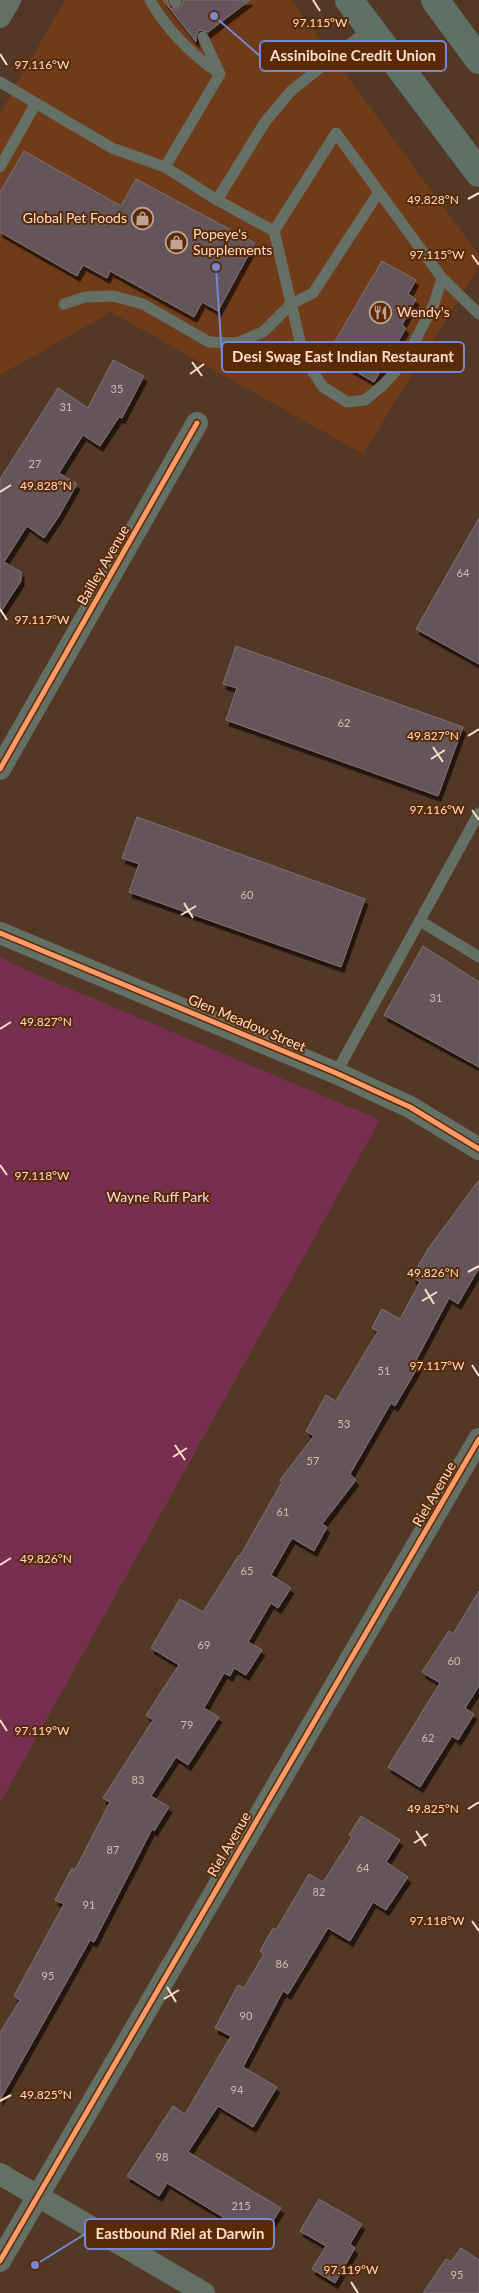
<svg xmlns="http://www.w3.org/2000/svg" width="479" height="2293" viewBox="0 0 479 2293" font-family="Lato,sans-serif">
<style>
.built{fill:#6f3b18}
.green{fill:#762f4f}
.building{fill:#64555a;stroke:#7f7175;filter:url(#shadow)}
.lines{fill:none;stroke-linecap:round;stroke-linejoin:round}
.service{stroke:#646f66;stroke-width:11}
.minor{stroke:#646f66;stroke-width:22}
.secondary{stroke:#5e7167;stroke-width:28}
.cycleway-casing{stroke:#592a05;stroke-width:8}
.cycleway{stroke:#fa9b69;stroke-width:5}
.ticks{fill:none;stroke:#fcddcc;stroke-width:2}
.labels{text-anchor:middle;stroke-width:4;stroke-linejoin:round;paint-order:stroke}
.number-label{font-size:11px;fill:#d6bbb0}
.poi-label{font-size:14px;fill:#fcddcc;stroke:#592a05;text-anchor:start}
.street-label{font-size:14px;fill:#fcddcc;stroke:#592a05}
.park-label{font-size:14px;fill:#f9dbe7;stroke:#592a05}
.ticks-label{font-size:12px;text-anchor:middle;fill:#fcddcc;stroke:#592a05;stroke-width:4;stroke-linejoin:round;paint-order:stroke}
.leader{fill:none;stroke:#7687d3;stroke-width:2}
.callout-dot{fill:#7687d3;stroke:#592a05;stroke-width:2}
.callout{fill:#592a05;stroke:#7687d3;stroke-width:2}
.callout-label{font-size:15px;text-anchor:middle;font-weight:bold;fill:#fcddcc}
</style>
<defs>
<filter id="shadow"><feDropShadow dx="3" dy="5.5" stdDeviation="0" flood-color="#0009"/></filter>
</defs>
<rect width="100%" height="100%" fill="#523825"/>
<path class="built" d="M65 0H291L479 255V267L363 454 111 312 0 375V113Z"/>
<path class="green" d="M0 957 33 973 380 1120 0 1803Z"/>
<path class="building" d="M163 0H167L170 8 176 10 182 7 183 0H250L208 32 199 30 196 36V42Z
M24 151 121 206 136 179 255 243 218 311 202 302 194 317 110 271 107 278 83 265 77 276 0 232V192Z
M382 261 416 280 408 294 416 299 402 325 406 328 374 382 327 355Z
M113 360 144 376 122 418 119 417 100 446 83 435 59 473 77 484 59 516 44 538 27 526 4 562 21 572V581L0 613V479L58 388 88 408Z
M479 518V664L416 629Z
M236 646 463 727 438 796 226 720 237 688 223 684Z
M137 817 365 899 341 967 129 892 139 864 122 858Z
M423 946 479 982V1067L384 1015Z
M479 1180V1268L458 1304 449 1298 415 1362 419 1365 395 1406 391 1403 350 1474 356 1480 322 1524 327 1527 314 1551 292 1538 271 1575 291 1588 278 1608 271 1603 248 1642 262 1650 246 1675 234 1668 230 1676 224 1673 204 1708 219 1717 188 1765 176 1757 151 1796 169 1807 154 1831 152 1829 94 1942 90 1940 0 2100V2033L20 2000 14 1996 64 1904 55 1900 72 1868 75 1870 110 1802 103 1798 153 1720 146 1715 179 1665 151 1648 180 1599 203 1612 239 1555 240 1556 282 1482 280 1480 314 1436 306 1431 326 1395 336 1401 378 1331 372 1328 382 1309 400 1319 420 1282 412 1277 428 1249Z
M479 1591V1686L465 1708 474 1714 458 1740 452 1736 420 1787 388 1767 440 1683 422 1672 449 1631 453 1634Z
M361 1816 400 1840 386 1862 408 1877 386 1910 373 1902 350 1941 328 1928 288 1994 283 1991 243 2067 277 2087 253 2127 218 2106 188 2152 281 2208 261 2240 167 2183 159 2196 127 2176 173 2106 185 2114 231 2036 215 2028 238 1985 244 1988 264 1954 260 1951 273 1928 276 1930 309 1874 323 1882 352 1837 349 1835Z
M319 2199 362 2224 350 2244 355 2248 335 2283 312 2269 326 2246 300 2231Z
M461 2248 479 2260V2293H423L446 2259 451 2262Z"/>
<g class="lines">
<path class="service" d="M150 0C167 30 191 54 220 74
M174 0 176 3
M203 37 220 74
M0 82 112 148 165 167 217 200 274 231 336 133 442 278 479 314
M0 167 36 103
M165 167 220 74
M217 200 265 122 291 91 370 28
M274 231 304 358 323 387 347 402 365 400 383 385 404 362 434 304 442 278
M64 304 85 297 113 296 143 304 209 342 236 343 263 332 291 304 313 293 379 192
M420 921 479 957
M336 1073 479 813"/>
<path class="minor" d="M0 17 10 0
M0 769 197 423
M0 933 336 1073 410 1107 479 1149
M0 2174 204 2293
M0 2261 479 1439"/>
<path class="secondary" d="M349 0 479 173
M435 0 479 60"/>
<defs>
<path id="cycleway" d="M0 769 197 423
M0 933 336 1073 410 1107 479 1149
M0 2261 479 1439"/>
</defs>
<use href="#cycleway" class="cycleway-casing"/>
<use href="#cycleway" class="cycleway"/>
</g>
<path class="ticks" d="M313 0 320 11M0 54 7 65M468 199 479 193M472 255 479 265M192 362 202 376M190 374 204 364M0 492 11 485M0 609 7 620M468 736 479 729M433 747 443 762M431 759 445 750M472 810 479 820M184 903 193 918M181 915 196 906M0 1029 11 1022M0 1165 7 1175M468 1272 479 1266M425 1289 434 1304M422 1301 437 1292M472 1365 479 1376M175 1445 185 1460M173 1457 187 1448M0 1565 11 1558M0 1720 7 1731M468 1809 479 1802M416 1831 426 1846M414 1843 428 1834M472 1921 479 1931M167 1987 176 2002M164 1999 179 1990M0 2101 11 2095M351 2282 358 2293"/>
<defs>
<symbol id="shop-ring" viewBox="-11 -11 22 22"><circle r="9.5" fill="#592a05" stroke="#c0a392" stroke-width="1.5"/><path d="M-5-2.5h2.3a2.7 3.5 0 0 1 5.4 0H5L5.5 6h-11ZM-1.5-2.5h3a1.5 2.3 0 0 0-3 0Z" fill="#c0a392"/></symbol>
<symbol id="restaurant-ring" viewBox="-11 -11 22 22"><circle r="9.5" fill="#592a05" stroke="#c0a392" stroke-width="1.5"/><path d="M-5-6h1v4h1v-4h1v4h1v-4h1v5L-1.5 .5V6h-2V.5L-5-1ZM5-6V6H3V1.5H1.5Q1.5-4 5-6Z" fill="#c0a392"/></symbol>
</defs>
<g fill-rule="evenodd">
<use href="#shop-ring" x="130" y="206" width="25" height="25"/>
<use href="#shop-ring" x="164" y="230" width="25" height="25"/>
<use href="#restaurant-ring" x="368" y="300" width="25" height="25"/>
</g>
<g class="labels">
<g class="number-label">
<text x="117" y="393">35</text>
<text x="66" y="411">31</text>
<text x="35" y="468">27</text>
<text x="463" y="577">64</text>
<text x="344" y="727">62</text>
<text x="247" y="899">60</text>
<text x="436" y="1002">31</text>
<text x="384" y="1375">51</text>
<text x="344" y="1428">53</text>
<text x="313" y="1465">57</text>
<text x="283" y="1516">61</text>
<text x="247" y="1575">65</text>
<text x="204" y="1649">69</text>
<text x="454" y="1665">60</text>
<text x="187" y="1729">79</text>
<text x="428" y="1742">62</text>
<text x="138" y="1784">83</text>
<text x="113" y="1854">87</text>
<text x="363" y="1872">64</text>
<text x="319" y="1896">82</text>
<text x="89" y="1909">91</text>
<text x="282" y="1968">86</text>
<text x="48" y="1980">95</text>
<text x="246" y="2020">90</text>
<text x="237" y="2094">94</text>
<text x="162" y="2161">98</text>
<text x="241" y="2210">215</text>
<text x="457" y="2279">95</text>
</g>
<g class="poi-label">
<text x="127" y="223" text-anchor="end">Global Pet Foods</text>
<text x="193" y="239">Popeye's<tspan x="193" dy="16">Supplements</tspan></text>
<text x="397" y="317">Wendy's</text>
</g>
<g class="street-label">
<text transform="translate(103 565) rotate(-60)" y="5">Bailley Avenue</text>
<text transform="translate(247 1023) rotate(23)" y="5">Glen Meadow Street</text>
<text transform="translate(434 1494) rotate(-60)" y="5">Riel Avenue</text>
<text transform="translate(229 1844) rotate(-60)" y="5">Riel Avenue</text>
</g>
<g class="park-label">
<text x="158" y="1202">Wayne Ruff Park</text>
</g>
</g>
<g class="ticks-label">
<text x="320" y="27">97.115°W</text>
<text x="42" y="69">97.116°W</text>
<text x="433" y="204">49.828°N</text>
<text x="437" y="259">97.115°W</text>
<text x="46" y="490">49.828°N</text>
<text x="42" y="624">97.117°W</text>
<text x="433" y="740">49.827°N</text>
<text x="437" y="814">97.116°W</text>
<text x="46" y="1026">49.827°N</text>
<text x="42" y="1180">97.118°W</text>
<text x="433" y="1277">49.826°N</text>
<text x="437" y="1370">97.117°W</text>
<text x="46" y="1563">49.826°N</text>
<text x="42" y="1735">97.119°W</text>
<text x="433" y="1813">49.825°N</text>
<text x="437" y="1925">97.118°W</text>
<text x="46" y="2099">49.825°N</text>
<text x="351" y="2274">97.119°W</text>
</g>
<path class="leader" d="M214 16L260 56M216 267L222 357M35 2265L85 2234"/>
<g class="callout-dot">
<circle cx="214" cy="16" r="5"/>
<circle cx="216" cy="267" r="5"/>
<circle cx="35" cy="2265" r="5"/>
</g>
<g class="callout">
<rect x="260" y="41" width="186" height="30" rx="5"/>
<rect x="222" y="342" width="242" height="30" rx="5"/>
<rect x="85" y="2219" width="189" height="30" rx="5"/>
</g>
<g class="callout-label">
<text x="353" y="61">Assiniboine Credit Union</text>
<text x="343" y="362">Desi Swag East Indian Restaurant</text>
<text x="180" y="2239">Eastbound Riel at Darwin</text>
</g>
</svg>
